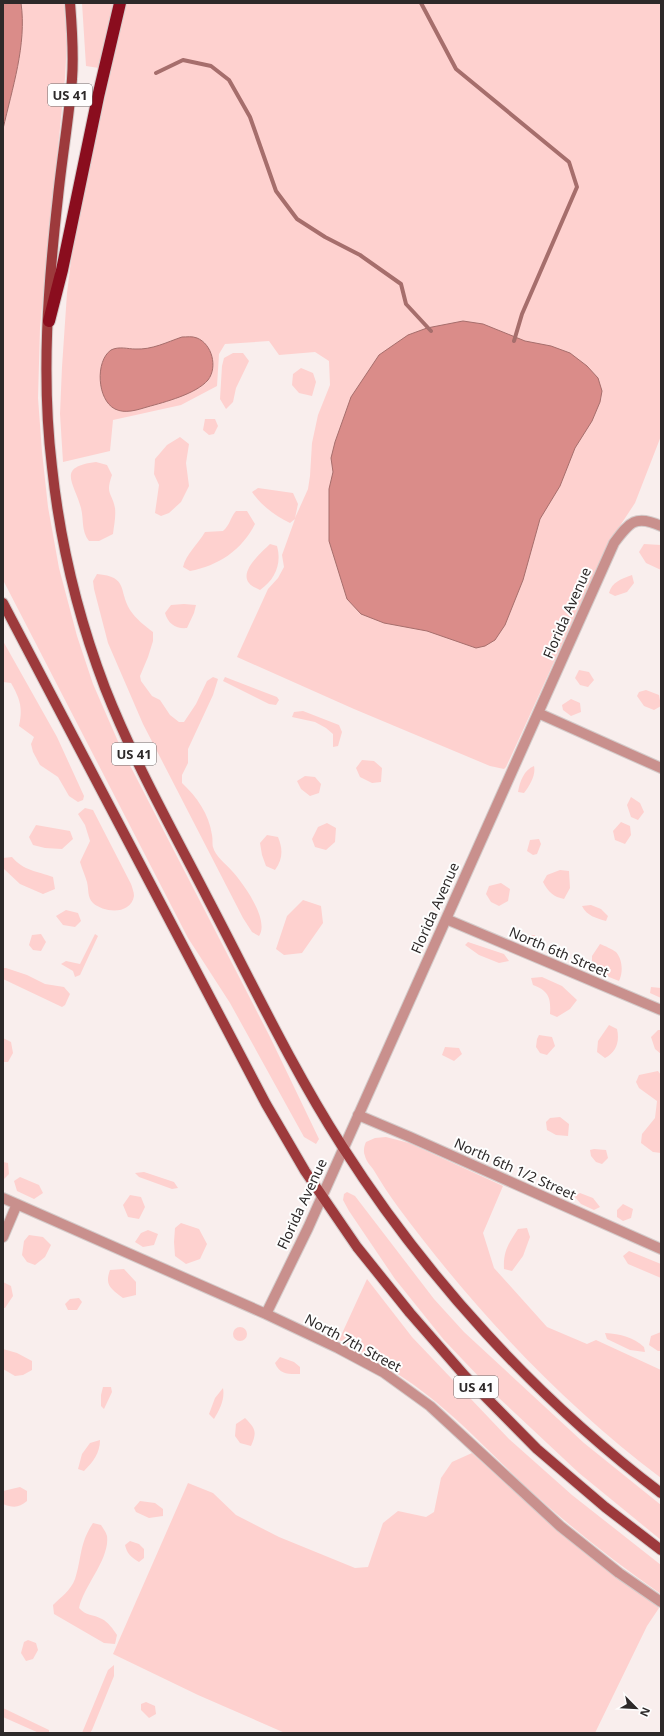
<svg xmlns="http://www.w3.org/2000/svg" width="664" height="1736" viewBox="0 0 664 1736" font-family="'Noto Sans',sans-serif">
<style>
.green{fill:#fed1cf}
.water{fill:#da8c89;stroke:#a66e6c}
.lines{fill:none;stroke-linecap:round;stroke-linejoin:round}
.stream{stroke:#a66e6c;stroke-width:4}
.minor-casing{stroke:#d4cbca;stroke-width:12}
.major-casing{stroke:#d4cbca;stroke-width:12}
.highway-casing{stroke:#d4cbca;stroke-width:14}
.minor{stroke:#c9908d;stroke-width:10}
.major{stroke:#9d3a3c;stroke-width:10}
.highway{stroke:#8a0d1e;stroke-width:12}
.labels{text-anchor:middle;stroke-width:4;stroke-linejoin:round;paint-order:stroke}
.shield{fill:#fefefe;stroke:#6c6969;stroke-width:1}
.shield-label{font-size:13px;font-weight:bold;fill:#2d2929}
.street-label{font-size:14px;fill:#2d2929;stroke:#fefefe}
</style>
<rect width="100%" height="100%" fill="#f9eeed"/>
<path class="green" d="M3 3H64L67 41 65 78 40 328 38 398 42 452 48 507 59 568 77 636 93 684 120 746 270 1037 319 1139 316 1144 304 1137 230 1003 188 938 3 580Z
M82 3H115L99 68 86 66Z
M126 3H661V436L635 503 608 544 506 767 504 769 490 766 354 709 237 657 268 589 278 578 284 567 282 555 295 519 290 523C275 516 262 506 252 492L258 488 293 493 298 504 295 518 308 489 310 476 312 443 318 415 330 385 329 361 315 352 279 355 269 341 225 344 219 354 217 386 181 405 113 420 110 451 63 462 60 414 62 367 67 293 74 237Z
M233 353H243L249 361 236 388 233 402 226 409 220 399 222 366 224 358Z
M301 368 313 373 316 382 312 396 299 393 292 385 293 374Z
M205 419H215L218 426 214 434 209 435 203 430Z
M180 437 189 444 186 463 189 486 181 502 169 513 161 516 155 513 159 485 154 474 155 459 167 445Z
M96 462 107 465 112 475C105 495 112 492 115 508 116 517 114 525 113 534L99 541H89C81 531 84 520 81 508 74 482 56 467 96 462Z
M236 511H247L255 524C242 550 218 566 190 571L183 567C186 554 198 544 205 532L223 531C230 525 230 518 236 511Z
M270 544 277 546C282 564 275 580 260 590 256 588 251 586 249 583 239 571 262 552 270 544Z
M644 544 661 545V570L646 563 639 552Z
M97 574C129 577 118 590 130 610 136 619 145 626 153 632V641L148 657 140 676 141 681 152 696 160 700 170 715 179 722H184L196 704 207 681 213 677 218 679 213 695 188 749V763L182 775V783C197 797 209 814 212 835 213 839 212 844 213 847 215 856 226 864 232 871 243 883 270 920 259 936L252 932 243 918 143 724 108 643 94 589 93 581Z
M632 575 634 583 627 592 615 596 609 593C612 582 621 579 632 575Z
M184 604 196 605 194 613 187 628C176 629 168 624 165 613L171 605Z
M3 641 57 737 84 796 83 800 78 802 69 796 58 777 40 765 33 752 31 744 34 737 19 726C23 707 20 699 11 683L3 682Z
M579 670 589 672 594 680 588 687 580 685 575 678Z
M225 677 277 697 279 700 276 705 269 704 223 681Z
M646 690 659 695 661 706 654 710 644 706 637 696 639 692Z
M571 699 580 703 581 712 571 716 563 710 562 705Z
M303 711 339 725 342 732 338 746 333 747V734L326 728 315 722 292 717 294 712Z
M362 760 374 761 382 768 381 782 372 783 360 777 356 768Z
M534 766C536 775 530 785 524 793L518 792C520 781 524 770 534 766Z
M305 776 315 777 321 784 319 793 310 796 301 789 297 781Z
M631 797 640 803 644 812 638 820 631 817 627 805Z
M85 808 93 810 131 884C132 887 134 892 134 896 131 915 104 913 93 903 87 897 89 890 87 882 85 875 82 869 80 862L90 841 85 825 78 814Z
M621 822 630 826 631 835 625 844 615 840 613 831Z
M327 823 336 828 335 842 326 850 315 847 312 839 318 827Z
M36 825 70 831 73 839 62 849 45 848 33 845 29 837Z
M267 835 278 837C283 849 283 859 275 870L266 866 262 855 260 843Z
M539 839 541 844 537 854 533 855 527 851 530 840Z
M12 857C24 871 37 871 53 877L55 889 43 894 20 884 4 869 3 858Z
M560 870 569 871 570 888 564 899C554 897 548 892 543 882L547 875Z
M501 883 510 889 508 901 499 906 491 902 486 894 489 886Z
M303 900 321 906 323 923 302 953 284 955 276 949 287 916Z
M591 905 601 909 608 916 606 921C596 918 587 916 582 906Z
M66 910 78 913 81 921 75 927 63 925 56 916Z
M41 934 46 942 41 951 33 950 29 945 32 935Z
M95 934 98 936 80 975 75 977 73 971 61 964 66 961 80 964Z
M534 935 542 939V947H534L526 936Z
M468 942 504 954 509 961 499 963 479 955 465 945Z
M600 944C605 946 612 949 616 952 623 960 623 973 619 981L599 973 592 966V956Z
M3 968H6L27 975 45 984 64 987 70 994 65 1005 62 1007 3 979Z
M542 977 562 986 577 1000 570 1009 557 1017 550 1014C551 998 549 991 533 985L531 978Z
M651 987 661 988V998L650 993Z
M609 1025 617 1029C620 1042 616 1052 605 1058L597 1052 598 1041Z
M658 1030H661V1054L655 1049 651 1037Z
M539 1035 552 1037 555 1046 547 1055 540 1053 536 1047 537 1039Z
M3 1038 11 1042 13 1053 8 1062H3Z
M445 1047 459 1048 462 1054 454 1061 442 1055Z
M658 1071 661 1075V1153L653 1152 641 1143 642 1134 655 1118 657 1101 639 1088 636 1082 639 1075Z
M560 1117 569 1124 568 1136 556 1135 547 1130 546 1122 550 1118Z
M386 1137 409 1143 503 1186 483 1233 494 1268 547 1327 587 1344 596 1340 661 1370V1478C560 1402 473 1308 398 1207 389 1195 381 1182 373 1169 370 1165 366 1161 365 1156 363 1152 364 1146 366 1142L375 1138Z
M594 1149 606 1150 608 1158 602 1164 596 1162 591 1156 590 1150Z
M3 1162 8 1163 9 1174 3 1180Z
M144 1172 174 1182 178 1188 172 1189 139 1177 135 1173Z
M20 1177 39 1185 43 1193 34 1199 17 1191 14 1181Z
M347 1192 355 1196 434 1299 464 1332 584 1443 661 1505V1540L579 1473 500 1399 444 1340 395 1279 349 1211 343 1200 344 1194Z
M580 1193 593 1198 600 1207 594 1210 581 1204 574 1196Z
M130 1195 141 1197 145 1207 139 1219 128 1217 123 1205Z
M623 1204 633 1209 631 1218 623 1221 617 1217V1210Z
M181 1223 199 1229 207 1244 200 1259 186 1264 175 1256 174 1242 175 1228Z
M527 1228 530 1237 523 1256 512 1271 504 1269C503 1251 509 1243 518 1229Z
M148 1230 158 1234 154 1245 143 1247 135 1242 141 1233Z
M29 1235 43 1237 51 1245 45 1257 35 1265 27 1262 22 1255 24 1241Z
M629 1251 661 1264V1278L628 1264 623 1256Z
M124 1269 136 1282V1295L123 1298C112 1289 104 1286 110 1270Z
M367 1279 412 1337 509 1439 572 1495 661 1565V1594C616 1563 573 1529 533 1493 500 1463 470 1430 436 1402 406 1377 373 1358 339 1340Z
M3 1282 11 1286 13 1296 5 1308H3Z
M79 1298 82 1302 77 1310H68L65 1304 70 1299Z
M233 1334a7 7 0 1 1 14 0a7 7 0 1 1-14 0Z
M661 1332V1351H658L649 1345 651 1336Z
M605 1333C621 1334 633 1337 644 1347L645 1352 630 1350 607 1339Z
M3 1349 17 1353 32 1361V1370L23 1375 15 1376 3 1369Z
M280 1357 294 1362 300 1367V1374C288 1374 280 1375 275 1363Z
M103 1387H111L112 1392 104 1409 101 1406V1395Z
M223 1388C225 1399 220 1409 214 1419L209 1414 215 1398Z
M245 1418C256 1429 257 1432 251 1446L240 1443 235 1436 236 1424Z
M100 1440C100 1453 93 1462 84 1471L78 1469 82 1454 90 1443Z
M472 1453 558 1531 659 1608 647 1626 595 1733H285L198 1695 113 1654 188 1483 213 1493 236 1515 279 1537 355 1568 368 1567 383 1523 398 1511 426 1517 434 1512 441 1478 452 1462Z
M20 1487 27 1491V1501C19 1508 13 1508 3 1504V1491Z
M140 1501 155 1503 163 1509V1516L149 1518 136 1512 134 1508Z
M93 1523 101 1525C103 1528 106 1532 107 1536 110 1559 84 1585 79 1608 86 1616 93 1614 102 1619 108 1622 113 1629 117 1635L115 1644 104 1643 54 1614 53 1605C61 1597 71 1590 75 1579 82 1558 79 1544 93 1523Z
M130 1541 139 1544 144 1549V1558L139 1562C131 1557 127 1554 125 1545Z
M28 1640 36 1643 38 1650 33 1659 26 1661 21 1653 24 1642Z
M114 1665V1676L92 1730 90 1733H82L108 1670Z
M146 1702 155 1706 156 1714 149 1718 141 1710V1704Z
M3 1708 49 1730V1733H39L3 1717Z"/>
<path class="water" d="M3 3H21C27 44 12 89 3 129Z
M463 321 483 324 525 341 551 346 570 353 587 366 598 378 602 391 600 402 592 421 575 448 560 486 540 519 523 580 505 625 495 640 485 646 476 648 427 631 384 623 361 614 347 599 329 541V489L333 472 331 458 335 442 351 397 379 355 392 346 408 335 427 328Z
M182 337C187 337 192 336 197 338 212 344 218 367 208 380 196 394 165 402 147 407 137 410 125 414 115 409 97 400 95 361 111 350 119 346 128 349 135 349 152 350 167 342 182 337Z"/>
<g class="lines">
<path class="stream" d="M421 3 456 69 569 162 577 187 522 314 514 341
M156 73 183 60 211 66 229 80 250 117 276 191 297 219 325 237 360 255 401 284 406 304 431 331"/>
<defs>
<path id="minor" d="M538 713 661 768
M446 919 661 1010
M358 1115 410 1137 661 1249
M3 1198 266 1314 338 1348 383 1372 430 1406 560 1526 619 1573 661 1602
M3 1237 17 1204
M266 1314 308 1228 614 543C629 523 635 514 661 526"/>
<path id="major" d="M70 3C72 28 74 54 72 79 69 118 62 157 58 197 48 286 41 377 52 467 60 542 78 617 105 688 134 762 173 831 209 901 252 983 292 1068 342 1146 427 1279 536 1398 661 1493
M3 603 266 1104 305 1171 357 1247 410 1313 465 1376 537 1449 605 1507 661 1550"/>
<path id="highway" d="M49 321 62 270 98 97 120 3"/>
</defs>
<use href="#minor" class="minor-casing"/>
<use href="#major" class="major-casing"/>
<use href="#highway" class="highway-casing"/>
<use href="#minor" class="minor"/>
<use href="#major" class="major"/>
<use href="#highway" class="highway"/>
</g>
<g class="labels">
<g class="shield">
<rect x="48" y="84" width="44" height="22" rx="3"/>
<rect x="112" y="743" width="44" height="22" rx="3"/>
<rect x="454" y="1376" width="44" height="22" rx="3"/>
</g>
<g class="shield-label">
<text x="70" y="100">US 41</text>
<text x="134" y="759">US 41</text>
<text x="476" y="1392">US 41</text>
</g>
<g class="street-label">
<text transform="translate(567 613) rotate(-66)" y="5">Florida Avenue</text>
<text transform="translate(435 908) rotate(-66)" y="5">Florida Avenue</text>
<text transform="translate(559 952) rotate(23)" y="5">North 6th Street</text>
<text transform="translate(515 1169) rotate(24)" y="5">North 6th 1/2 Street</text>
<text transform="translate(302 1204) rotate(-65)" y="5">Florida Avenue</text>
<text transform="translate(353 1343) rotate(28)" y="5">North 7th Street</text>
</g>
</g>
<rect width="664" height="1736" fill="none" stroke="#2d2929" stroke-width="8"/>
<g transform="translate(636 1708) rotate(114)" stroke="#fefefe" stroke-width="3" paint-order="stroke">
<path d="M0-3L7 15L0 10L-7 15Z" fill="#2d2929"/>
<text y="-6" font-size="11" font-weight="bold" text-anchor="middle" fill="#2d2929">N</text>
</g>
</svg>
